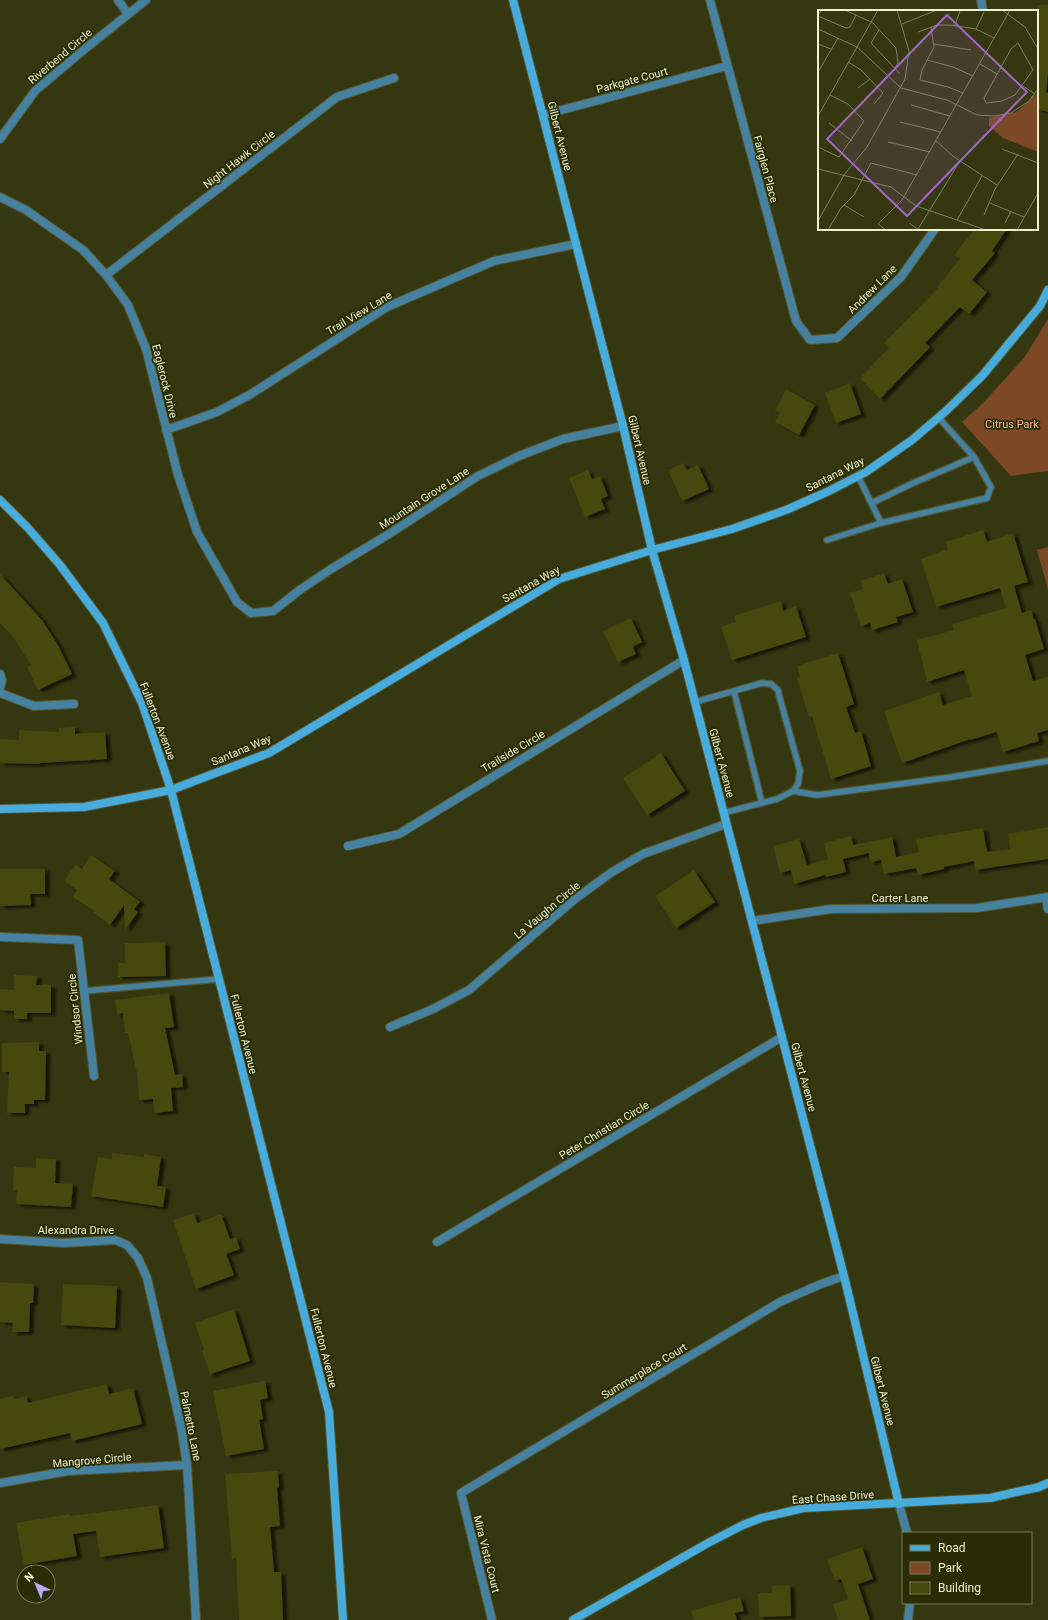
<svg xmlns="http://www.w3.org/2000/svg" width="1048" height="1620" viewBox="0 0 1048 1620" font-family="Roboto,sans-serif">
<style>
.green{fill:#7c4825}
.building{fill:#45480c;filter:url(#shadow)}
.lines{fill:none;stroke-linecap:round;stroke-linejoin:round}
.lane-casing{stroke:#52552e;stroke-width:8}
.street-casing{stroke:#52552e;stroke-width:10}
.secondary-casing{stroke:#52552e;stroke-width:10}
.lane{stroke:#46819f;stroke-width:5.5}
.street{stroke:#46819f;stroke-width:8}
.secondary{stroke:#47abdb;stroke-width:8}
.labels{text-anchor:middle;stroke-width:3.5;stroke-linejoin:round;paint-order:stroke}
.street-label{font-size:11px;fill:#eff3ce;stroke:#2a2c04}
.park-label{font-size:11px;fill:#fbbf9b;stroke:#2a2c04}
.inset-road{fill:none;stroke:#7f825b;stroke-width:1}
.view{fill:#9e68c4;fill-opacity:0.15;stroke:#9e68c4;stroke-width:2}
.inset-edge{fill:none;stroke:#eff3ce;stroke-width:2}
</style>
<defs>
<filter id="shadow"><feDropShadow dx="4.5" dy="2.5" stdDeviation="1" flood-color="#0009"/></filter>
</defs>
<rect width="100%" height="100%" fill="#34370f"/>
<path class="green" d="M1048 319V471L1011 476 962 422 983 403 1024 358Z
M1048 547V590L1037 550Z"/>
<path class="building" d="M1037 5H1048V72L1046 92 1048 93V112L1037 109Z
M975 229H1007L992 251 995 253 972 280 987 292 969 314 960 307 925 343 930 347 880 399 860 378 889 348 884 343 938 288 937 287 960 259 954 255Z
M850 383 861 414 836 423 825 393Z
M786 389 815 405 799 435 775 422 780 413 775 410Z
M683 463 687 470 698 465 709 489 682 501 668 470Z
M588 470 592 479 600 476 608 496 601 499 605 509 585 517 569 478Z
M983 530 987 542 1013 533 1028 582 1014 586 1022 613 1031 610 1034 620 1035 619 1044 649 1025 655 1033 681 1048 677V730L1037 733 1039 741 1003 752 997 732 970 740V739L902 763 884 711 939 692 943 705 972 696 964 670 927 682 917 640 954 630 952 624 1006 608 1000 588 936 607 921 559 948 549 946 542Z
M884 573 888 584 902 579 913 612 896 617 898 622 872 630 870 623 861 626 850 593 863 589 860 581Z
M0 574 42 620 58 645 72 674 38 690 27 667 31 665 13 637 0 623Z
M781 601 783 611 796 606 806 637 732 660 721 627 736 622 734 616Z
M631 618 642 642 633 647 636 654 618 662 603 631Z
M838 653 854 704 846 707 855 733 861 731 871 766 831 779 812 716 809 717 797 678 800 677 797 666Z
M75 727V734L105 732 107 759 40 763V764L0 763V739L19 740V730L59 732V728Z
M661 753 685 791 647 815 623 778Z
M1048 827V859L975 870 974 861 944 867V869L918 875 916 868 884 874 881 860 870 862 869 853 843 859 846 872 826 877 825 875 794 884 791 870 780 873 773 846 799 839 807 865 828 859 824 843 851 836 853 845 892 837 896 857 919 852 916 840 942 834 943 835 983 828 987 852 1010 849 1008 834Z
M91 855 115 871 109 879 140 902 134 909 138 912 125 930 124 905 110 925 93 912 94 911 73 897 77 890 64 881 76 864 82 869Z
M0 869H45V894H30L31 905 0 906Z
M694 870 715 902 676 928 655 896Z
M165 942 166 976 118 977V963H125V943Z
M14 975 37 976 36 985H51V1013H27V1019H14V1011L0 1010V989L14 990Z
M169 993 174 1027 165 1028 175 1075 182 1074 183 1087 171 1088 173 1111 154 1113 153 1099 139 1100 137 1073 128 1033H125L123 1013 117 1014 115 1000Z
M39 1042V1051H46L45 1100H34V1104H25V1113H7L9 1072H2V1043Z
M112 1153 144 1157V1154L161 1157 157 1186 166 1187 163 1207 91 1196 98 1157 112 1159Z
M36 1158 56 1159 55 1183 73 1184 71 1207 16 1204 17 1190H13L14 1167 36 1168Z
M194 1213 197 1223 221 1214 230 1239 236 1237 240 1249 226 1254 234 1275 196 1289 173 1220Z
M0 1282 34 1284 33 1303H30L29 1332H12L13 1323 0 1322Z
M63 1284 117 1286 115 1328 61 1325Z
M234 1309 250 1361 210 1374 202 1351 204 1350 195 1323Z
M265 1381 268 1398 260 1400 263 1419 259 1420 264 1449 226 1456 213 1391Z
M107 1384 109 1394 133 1388 142 1424 72 1441 70 1433 0 1449V1399L13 1396 14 1399 26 1396 28 1403Z
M278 1471 279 1487 277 1488 280 1526 270 1527 274 1572H281L283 1620H239L236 1558 232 1559 225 1474Z
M158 1505 164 1548 100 1557 96 1531 73 1534 77 1556 24 1565 16 1523 70 1514V1516Z
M862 1547 873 1579 858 1584 870 1620H838L833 1604 848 1599 841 1579 835 1581 827 1559Z
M790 1585 791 1616 759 1617 758 1593H772V1586Z
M740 1597 744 1611 735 1613 737 1620H694L691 1611Z"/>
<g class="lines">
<defs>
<path id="lane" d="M858 476 881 523 987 498 991 487 974 457
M872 503 911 484 974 457 938 417
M827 540 881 523
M734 691 762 803
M695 702 762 683 771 684 778 690 779 695 800 771 798 784 793 791 777 799 723 813
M793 791 817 795 952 777 1048 761
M84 991 219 979"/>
<path id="street" d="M118 0 128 14
M710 0 796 321 810 340 837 338 901 277 935 229
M981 0 983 11
M543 115 727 66
M0 139 35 91 86 48 146 0
M0 197 26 210 83 250 106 275 128 305 146 349 178 475 197 532 237 602 251 613 273 611 301 589 331 569 389 534 478 476 519 456 563 439 623 426
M106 275 337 97 394 78
M166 430 217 412 251 394 387 307 494 261 576 244
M0 674 2 680 0 688
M0 693 34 706 74 704
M348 846 399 834 684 660
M1046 897 1048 909
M752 921 831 909 977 908 1048 897
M0 937 78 940 94 1076
M390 1027 433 1009 469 990 575 899 612 872 643 854 726 824
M0 1239 64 1243 115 1240 127 1245 138 1258 147 1278 181 1427 187 1465 196 1620
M437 1242 782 1037
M0 1483 68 1471 187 1465
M899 1504 907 1533
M492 1620 461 1493 780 1302 821 1284 844 1276
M908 1620 910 1603"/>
<path id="secondary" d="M513 0 623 426 652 550 684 660 844 1276 899 1504
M0 500 28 528 60 565 103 623 142 703 171 790 329 1412 343 1620
M0 809 84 807 171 790 197 780 269 753 559 579 652 550 732 529 786 510 827 492 866 472 912 440 946 411 982 376 1040 306 1048 290
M573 1620 708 1543 743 1525 761 1518 804 1508 990 1498 1039 1487 1048 1483"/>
</defs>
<use href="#lane" class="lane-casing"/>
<use href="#street" class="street-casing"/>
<use href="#secondary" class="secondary-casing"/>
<use href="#lane" class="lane"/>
<use href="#street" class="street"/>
<use href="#secondary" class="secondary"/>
</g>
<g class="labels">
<g class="street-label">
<text transform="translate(60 56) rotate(-40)" y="4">Riverbend Circle</text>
<text transform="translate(632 80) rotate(-15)" y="4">Parkgate Court</text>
<text transform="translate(560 136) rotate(76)" y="4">Gilbert Avenue</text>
<text transform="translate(239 159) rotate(-38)" y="4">Night Hawk Circle</text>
<text transform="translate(766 169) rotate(75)" y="4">Fairglen Place</text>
<text transform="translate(872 289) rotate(-45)" y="4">Andrew Lane</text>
<text transform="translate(359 313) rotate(-31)" y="4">Trail View Lane</text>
<text transform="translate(165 381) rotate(76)" y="4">Eaglerock Drive</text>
<text transform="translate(640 450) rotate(77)" y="4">Gilbert Avenue</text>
<text transform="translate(835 474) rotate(-27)" y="4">Santana Way</text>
<text transform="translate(424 498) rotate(-33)" y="4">Mountain Grove Lane</text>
<text transform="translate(531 584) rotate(-29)" y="4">Santana Way</text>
<text transform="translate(158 721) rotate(69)" y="4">Fullerton Avenue</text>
<text transform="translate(241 750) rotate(-23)" y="4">Santana Way</text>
<text transform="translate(513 751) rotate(-31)" y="4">Trailside Circle</text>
<text transform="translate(722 763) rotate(75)" y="4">Gilbert Avenue</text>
<text x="900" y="902">Carter Lane</text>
<text transform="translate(547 910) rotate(-40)" y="4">La Vaughn Circle</text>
<text transform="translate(75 1009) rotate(-96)" y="4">Windsor Circle</text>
<text transform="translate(244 1034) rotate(76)" y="4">Fullerton Avenue</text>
<text transform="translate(804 1077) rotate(75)" y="4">Gilbert Avenue</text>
<text transform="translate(604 1130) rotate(-31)" y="4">Peter Christian Circle</text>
<text x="76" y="1234">Alexandra Drive</text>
<text transform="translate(324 1348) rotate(76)" y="4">Fullerton Avenue</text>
<text transform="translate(644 1371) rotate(-31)" y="4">Summerplace Court</text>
<text transform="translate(883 1391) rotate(76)" y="4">Gilbert Avenue</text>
<text transform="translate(191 1426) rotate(79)" y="4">Palmetto Lane</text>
<text transform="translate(92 1460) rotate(-5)" y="4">Mangrove Circle</text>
<text transform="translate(833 1497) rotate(-4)" y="4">East Chase Drive</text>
<text transform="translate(487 1554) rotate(76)" y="4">Mira Vista Court</text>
</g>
<g class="park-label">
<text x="1012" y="428">Citrus Park</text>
</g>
</g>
<g transform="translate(818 10)">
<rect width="220" height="220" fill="#34370f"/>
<path d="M220 82V142L185 128 171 116V108L199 102Z" fill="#7c4825"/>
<path class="inset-road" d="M3 0 0 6 28 18 32 17 38 5M27 0 55 13 78 38 80 53 77 58M184 0 207 17 220 39M84 14 119 0M137 15 142 1M113 17 116 37 104 60 102 70 130 77 145 83M0 19 39 37 83 78 129 90 159 105 176 106 193 103 211 91 220 79M158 19 166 2M61 20 53 33 82 64M100 22 119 15H132L158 19 176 28M200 33 215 60 197 85 184 91 168 93 166 88 193 39ZM0 34 13 39M116 34 153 40M109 50 135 57 155 66M30 52 43 60 65 83 56 94M162 54 179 64M0 62 20 28M205 76 217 84M40 78 52 69M93 95 132 106M0 106 60 0M82 112 123 122M11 113 34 131M118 131 136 147 179 175M70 132 112 142M0 137 21 147 46 111 30 94 12 85M184 139 220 153M0 159 73 177 98 196 168 220M172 193 206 207M26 195 46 207M166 205 177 179 200 144M139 210 164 166M0 211 26 165 49 137 87 69 91 41 79 0M91 213 101 220M187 213 193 201M100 219 142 151M10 220 23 198 36 185 53 153 99 165M68 220 60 214 84 190 192 0M199 220 220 183"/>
<path class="view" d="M129 5 209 82 89 206 9 129Z"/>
<rect width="220" height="220" class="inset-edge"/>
</g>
<rect x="902" y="1532" width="130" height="72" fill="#2a2c04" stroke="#797c55"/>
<rect x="910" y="1545" width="20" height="6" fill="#47abdb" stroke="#797c55"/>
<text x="938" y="1552" font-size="12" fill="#eff3ce">Road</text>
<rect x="910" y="1562" width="20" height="12" fill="#7c4825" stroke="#797c55"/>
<text x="938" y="1572" font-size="12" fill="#eff3ce">Park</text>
<rect x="910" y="1582" width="20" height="12" fill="#45480c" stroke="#797c55"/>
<text x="938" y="1592" font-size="12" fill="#eff3ce">Building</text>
<g transform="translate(36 1584) rotate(316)"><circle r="19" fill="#2a2c04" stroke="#797c55"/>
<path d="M0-3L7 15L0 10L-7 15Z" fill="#b9abf7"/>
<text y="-6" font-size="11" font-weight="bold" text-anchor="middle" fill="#eff3ce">N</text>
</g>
</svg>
